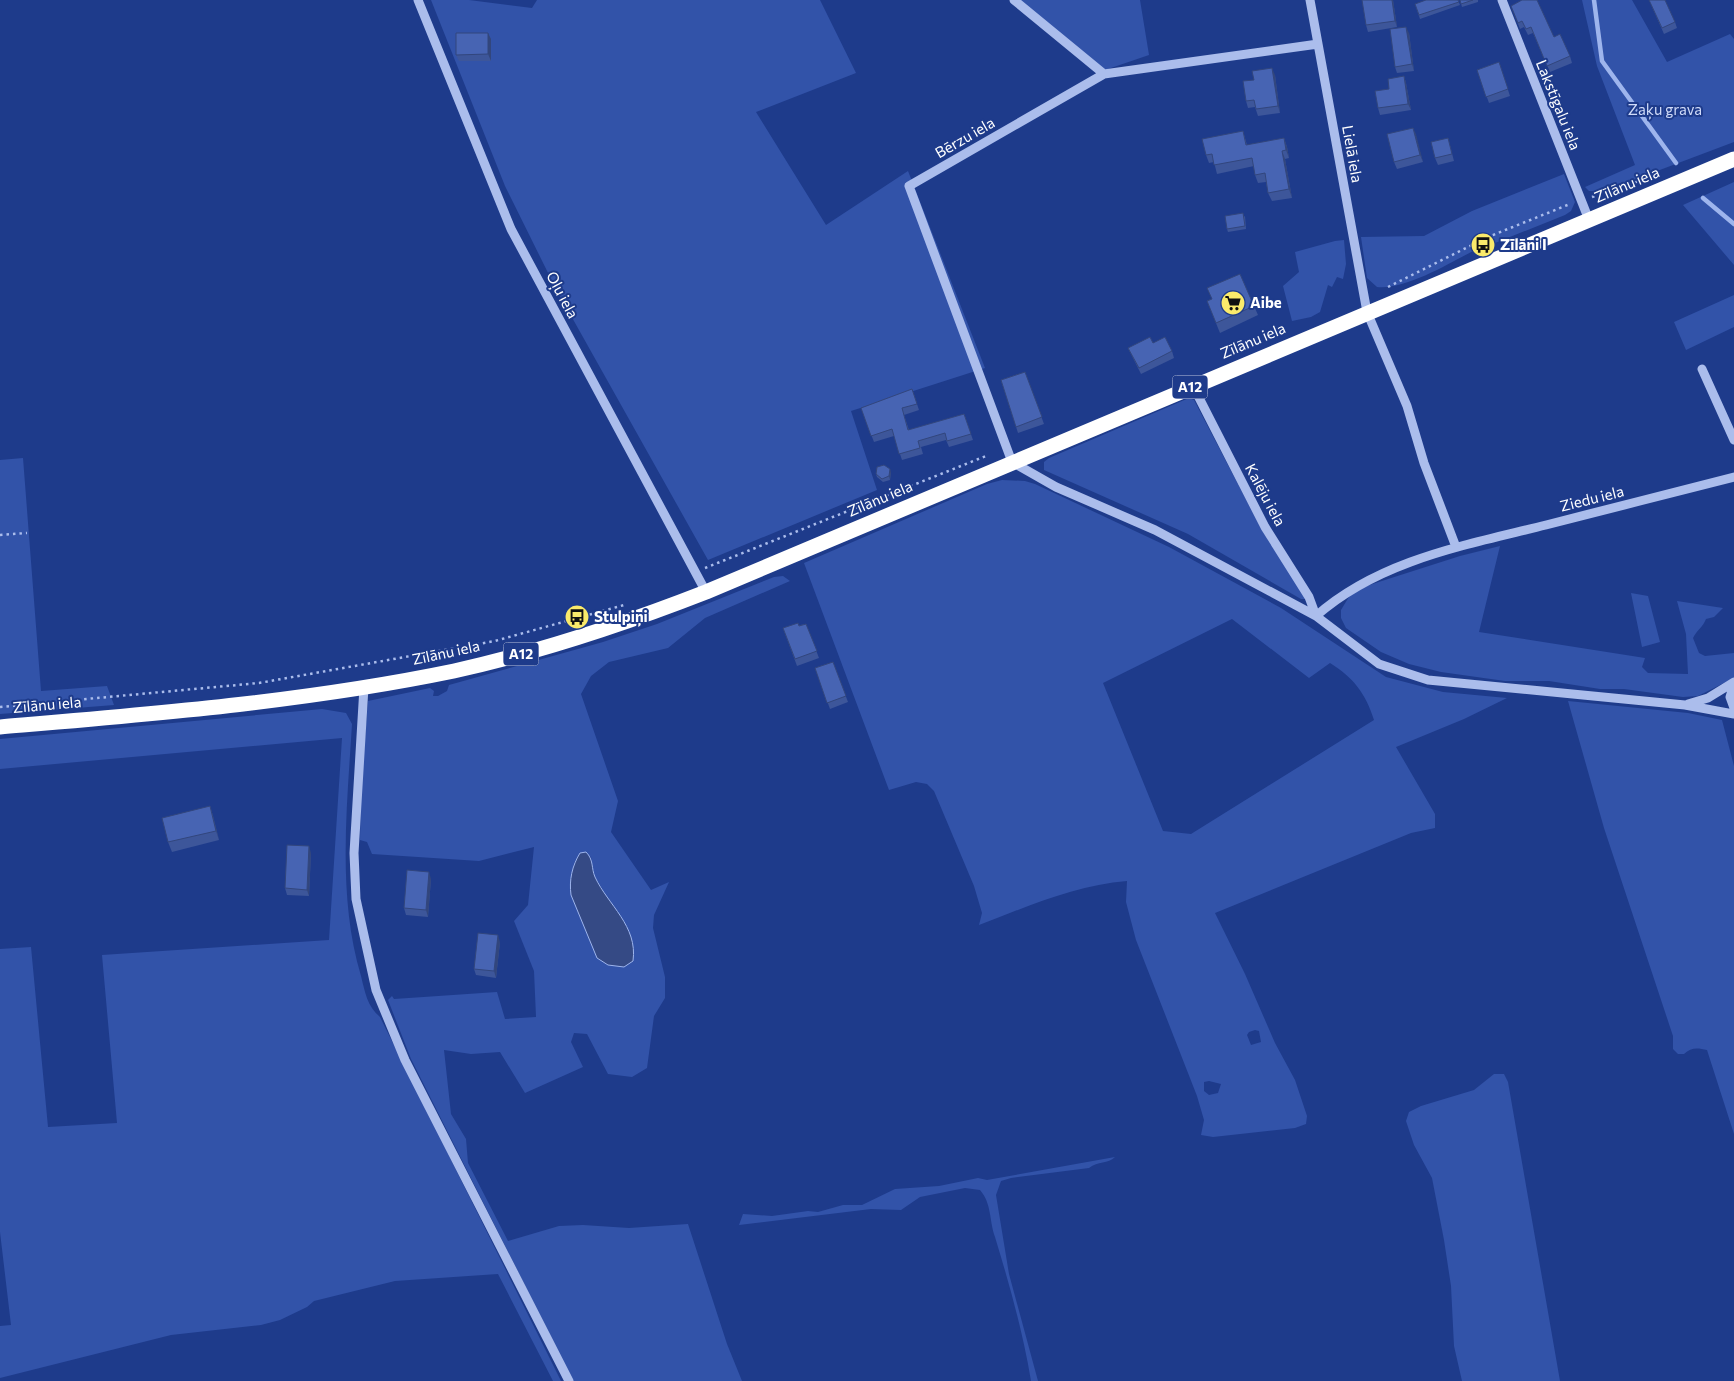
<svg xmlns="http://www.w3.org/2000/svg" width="1734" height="1381" viewBox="0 0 1734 1381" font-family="Commissioner,sans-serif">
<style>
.green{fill:#3253a9;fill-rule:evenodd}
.water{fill:#354a85;stroke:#9eb5ed}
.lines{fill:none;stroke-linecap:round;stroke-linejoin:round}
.stream{stroke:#9eb5ed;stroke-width:4.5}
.path{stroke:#abbdec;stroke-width:2.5;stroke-dasharray:2.5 4;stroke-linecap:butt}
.minor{stroke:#abbdec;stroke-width:9}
.highway{stroke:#fff;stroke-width:15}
.wall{fill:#3d569a}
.shaded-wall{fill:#32467d}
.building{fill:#4764b3;stroke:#32467d}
.labels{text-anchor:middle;stroke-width:4;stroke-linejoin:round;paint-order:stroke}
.shield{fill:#1e3b8b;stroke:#bcc4dc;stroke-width:1}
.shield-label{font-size:14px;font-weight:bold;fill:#fff}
.street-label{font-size:15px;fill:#fff;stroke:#1e3b8b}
.park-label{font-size:15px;fill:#d0dbf9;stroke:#1e3b8b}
.poi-label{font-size:15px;font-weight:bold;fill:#fff;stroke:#1e3b8b;text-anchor:start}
</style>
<rect width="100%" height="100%" fill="#1e3b8b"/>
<path class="green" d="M431 0H469L532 8 537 0H820L856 73 756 112 826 225 908 171 985 368 851 411 877 490 708 560 556 289 505 186Z
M1016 0H1140L1149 55 1105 70Z
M1582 0H1632L1667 62 1730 34 1734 39V142L1620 185 1596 191H1589L1585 187 1635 165 1597 66Z
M1564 174 1575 202 1571 211 1565 215 1495 243 1493 239 1472 247 1473 251C1448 264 1405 290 1377 287L1367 278 1361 237 1424 236 1472 211Z
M1734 182V265L1683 205Z
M1344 240 1346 264 1343 279 1337 277 1332 287 1328 285 1320 312 1311 317 1292 321 1283 286 1299 272 1295 252 1335 241Z
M1734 295V327L1686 350 1674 322Z
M1189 398 1194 400 1263 532 1307 599H1301L1188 534 1044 470V462L1049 458Z
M23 458 41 691 107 686 114 705 0 714V460Z
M1002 480 1025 481 1035 484 1169 547 1281 608 1386 677 1443 692 1507 698 1464 719 1396 747 1435 814V828L1411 833 1215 913 1245 974 1275 1043 1295 1080 1307 1116 1306 1124 1295 1128 1213 1137 1201 1135 1204 1120 1197 1096 1136 940 1126 902 1127 881C1076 885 1026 907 979 925L982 913 974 886 934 791 927 784 916 782 889 790 804 563 987 484ZM1232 619 1309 678 1330 663C1353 677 1366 694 1374 720L1191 834 1163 831 1103 683ZM1255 1030 1259 1031 1261 1042 1251 1045 1247 1035 1249 1032ZM1209 1081 1221 1084 1218 1093 1209 1095 1204 1091V1082Z
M1500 546 1479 632 1645 658 1642 667 1648 673 1688 674 1686 634 1677 601 1723 608 1714 617 1706 619C1703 627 1697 630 1693 638L1699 653 1705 656 1734 653V678L1698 696 1683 697 1624 689H1600L1549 681H1505L1441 672 1409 664 1381 652 1346 628 1341 618V610L1350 595 1360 588 1460 556Z
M783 576 790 581 705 618 668 648 609 662 591 676 581 694 618 801 611 832 651 890 669 882 654 915 653 928 665 977V998L654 1016 647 1068 632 1077 608 1074 587 1034 574 1033 571 1042 583 1067 525 1093 500 1052 471 1054 444 1050 451 1114 466 1139 468 1163 508 1241 559 1226 583 1225 629 1228 688 1224 727 1344 742 1381H573L411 1059 388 1000 392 996 394 999 497 992 505 1019 536 1017 534 971 514 921 528 905 534 847 479 861 372 854 367 842 360 840 361 786 368 701 430 688 434 691 433 696H438L447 691 449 685 603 642 657 624 774 577ZM580 853 591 857 594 876 603 890 570 884 574 863Z
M1631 593 1648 596 1660 642 1642 647Z
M1568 701 1688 713 1722 720 1734 766V1134L1707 1050C1698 1048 1691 1047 1684 1054H1678L1673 1049V1036L1604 828Z
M322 709 346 713 352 724C347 807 337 896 361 976 365 992 367 1006 380 1017L561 1381H553L498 1274 395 1281 314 1301 307 1307 280 1320 261 1325 171 1335 0 1378V1326L11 1325 0 1232V949L31 947 48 1127 117 1123 102 955 329 940 342 738 0 769V739Z
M1494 1074H1504L1508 1082 1560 1381H1462L1454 1346 1451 1286 1444 1240 1432 1178 1414 1145 1406 1121 1409 1112 1421 1106 1474 1090Z
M1115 1157C1108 1164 1098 1161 1089 1168L1011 1178 1001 1181 996 1195 1009 1274 1038 1381H1031C1023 1332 1009 1283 995 1237 989 1220 992 1204 980 1190L965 1188 920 1197 901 1210 871 1209 739 1225 743 1214 772 1216 808 1211 818 1212 843 1205H862L895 1189 939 1186 978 1178 987 1180Z"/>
<path class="water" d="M586 852C594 860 591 868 595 877 608 905 638 926 633 961L624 967 608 965 597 958 571 895C569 880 572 866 580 853Z"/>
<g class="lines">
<path class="stream" d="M1594 0 1602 61 1676 163
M1703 198 1734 224"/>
<path class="path" d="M1592 197 1639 181
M1388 287 1488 237 1570 204
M0 535 27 533
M705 568 986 456
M0 707 259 683 495 641 624 605"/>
<path class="minor" d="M418 0 511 229 706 592
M1014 0 1104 74
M1310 0 1367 312 1407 406 1424 463 1456 547
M1502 0 1589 220
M1318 44 1104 74 909 186 1012 462 1056 487 1155 530 1316 616 1379 664 1428 680 1685 705 1734 714
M1702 369 1734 440
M1193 386 1265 527 1309 597 1316 616C1379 560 1466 545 1546 525 1609 509 1671 493 1734 477
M1734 684 1730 697 1734 708
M364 687 354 853 356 899 376 990 405 1060 569 1381
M1688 704 1708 698 1734 682"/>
<path class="highway" d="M0 727C152 714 304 702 454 671 540 652 624 624 706 592L1734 159"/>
</g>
<path class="wall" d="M1393 0 1397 27 1368 32 1366 25Z
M1458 0 1460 5 1420 19 1415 4Z
M1460 0H1478V2L1462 7Z
M1649 0 1675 22 1677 28 1664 34Z
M1511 6 1554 37 1570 56 1572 63 1550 72 1533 33 1528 35 1524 27 1520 29Z
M1409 33 1414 71 1397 73 1395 67Z
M491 39V61H459L456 55Z
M1499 62 1510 96 1489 103 1477 70Z
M1275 75 1280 113 1258 116 1255 107 1248 108 1246 101Z
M1404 76 1406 83 1411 110 1380 115 1378 108 1389 89Z
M1413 128 1423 162 1397 169 1394 162Z
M1243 131 1247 145 1284 138 1287 147 1289 158 1285 159 1292 198 1272 201 1268 193 1266 182 1258 183 1255 175 1254 166 1217 174 1214 162 1209 163 1206 155Z
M1448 138 1454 161 1438 165 1435 158Z
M1245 216 1246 229 1228 232 1227 229Z
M1211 299 1254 306 1258 315 1220 333 1207 301Z
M1153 343 1172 351 1174 358 1141 374 1128 348Z
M1025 372 1044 424 1018 433 1001 380Z
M912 389 919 410 904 415 909 430 964 414 973 440 949 447 946 440 921 447 923 454 902 460 894 436 874 442 861 408Z
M891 472 890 480 883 482 877 477 876 474Z
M806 624 819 658 797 666 783 628Z
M833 662 848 702 830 709 815 668Z
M210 806 213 816 219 840 172 852 168 842Z
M311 853 309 896 287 895 285 888Z
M431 879 428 917 406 915 404 908Z
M500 942 496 978 476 975 474 969Z"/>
<path class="shaded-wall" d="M1392 0H1393L1397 27 1395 21Z
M1406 27 1409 33 1414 71 1412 64Z
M488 33 491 39V61L488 54Z
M1272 68 1275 75 1280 113 1278 106Z
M1404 76 1406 83 1411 110 1408 104Z
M1413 128 1416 134 1423 162 1420 155Z
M1284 138 1287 147 1289 158 1286 150Z
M1282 151 1285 159 1292 198 1289 189Z
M890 469 891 472 890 480 889 476Z
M210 806 213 816 219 840 216 831Z
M309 846 311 853 309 896 307 890Z
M429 872 431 879 428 917 426 910Z
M498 935 500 942 496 978 494 971Z"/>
<path class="building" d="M1362 0H1392L1395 21 1366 25Z
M1426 0H1458L1459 2 1419 15 1415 4Z
M1460 0H1473L1461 4Z
M1522 0H1537L1554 37 1560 34 1570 56 1547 66 1531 27 1526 29 1522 21 1518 23 1511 6Z
M1649 0H1665L1675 22 1662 28Z
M1406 27 1412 64 1395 67 1390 29Z
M456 33H488V54L456 55Z
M1499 62 1508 89 1486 97 1477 70Z
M1272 68 1278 106 1256 109 1254 100 1246 101 1243 81 1254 80 1252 71Z
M1404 76 1408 104 1378 108 1375 91 1389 89 1388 79Z
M1413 128 1420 155 1394 162 1387 134Z
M1243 131 1246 145 1284 138 1286 150 1282 151 1289 189 1268 193 1265 173 1255 175 1252 158 1214 165 1212 154 1206 155 1202 139Z
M1448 138 1452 154 1435 158 1431 142Z
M1243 213 1245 226 1227 229 1225 216Z
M1240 274 1254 306 1216 323 1207 301 1212 299 1207 288Z
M1150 337 1153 343 1165 337 1172 351 1139 368 1128 348Z
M1025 372 1042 417 1016 427 1001 380Z
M912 389 917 404 902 408 908 430 964 414 971 434 947 441 945 433 918 441 920 448 899 454 892 429 871 436 861 408Z
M884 465 890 469 889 476 882 479 876 474 877 467Z
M798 623 799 626 806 624 817 651 795 659 783 628Z
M833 662 846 696 827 703 815 668Z
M210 806 216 831 168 842 162 818Z
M287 845 309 846 307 890 285 888Z
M407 870 429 872 426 910 404 908Z
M478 933 498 935 494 971 474 969Z"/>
<defs>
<symbol id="bus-disc" viewBox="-11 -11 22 22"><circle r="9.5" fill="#faea6b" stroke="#1e3b8b"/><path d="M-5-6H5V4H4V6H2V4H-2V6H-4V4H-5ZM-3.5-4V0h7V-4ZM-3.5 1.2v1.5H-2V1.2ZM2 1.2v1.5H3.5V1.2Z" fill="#111"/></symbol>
<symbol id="supermarket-disc" viewBox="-11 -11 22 22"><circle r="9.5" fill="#faea6b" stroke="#1e3b8b"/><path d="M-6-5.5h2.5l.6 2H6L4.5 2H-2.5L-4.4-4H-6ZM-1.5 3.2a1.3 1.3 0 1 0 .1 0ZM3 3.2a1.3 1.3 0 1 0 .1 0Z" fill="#111"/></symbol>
</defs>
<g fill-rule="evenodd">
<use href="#bus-disc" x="1469" y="231" width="28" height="28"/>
<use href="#supermarket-disc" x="1219" y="289" width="28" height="28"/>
<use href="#bus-disc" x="563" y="603" width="28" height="28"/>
</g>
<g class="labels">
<g class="shield">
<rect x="1172.5" y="375.5" width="35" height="23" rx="4"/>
<rect x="503.5" y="642.5" width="35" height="23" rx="4"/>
</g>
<g class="shield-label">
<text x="1190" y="392">A12</text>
<text x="521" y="659">A12</text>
</g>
<g class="street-label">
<text transform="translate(1558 105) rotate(68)" y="5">Lakstīgalu iela</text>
<text transform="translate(965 138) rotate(-30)" y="5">Bērzu iela</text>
<text transform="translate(1352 154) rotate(80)" y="5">Lielā iela</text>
<text transform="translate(1627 185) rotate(-23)" y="5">Zīlānu iela</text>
<text transform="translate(562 295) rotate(62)" y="5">Oļu iela</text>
<text transform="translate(1253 341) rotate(-23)" y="5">Zīlānu iela</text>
<text transform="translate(1265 495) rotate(62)" y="5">Kalēju iela</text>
<text transform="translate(880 499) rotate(-23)" y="5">Zīlānu iela</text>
<text transform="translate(1592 499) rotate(-14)" y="5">Ziedu iela</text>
<text transform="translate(446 653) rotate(-12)" y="5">Zīlānu iela</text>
<text transform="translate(47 705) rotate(-5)" y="5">Zīlānu iela</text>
</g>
<g class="park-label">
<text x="1665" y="115">Zaķu grava</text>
</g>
<g class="poi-label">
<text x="1500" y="250">Zīlāni I</text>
<text x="1250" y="308">Aibe</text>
<text x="594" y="622">Stulpiņi</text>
</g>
</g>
</svg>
